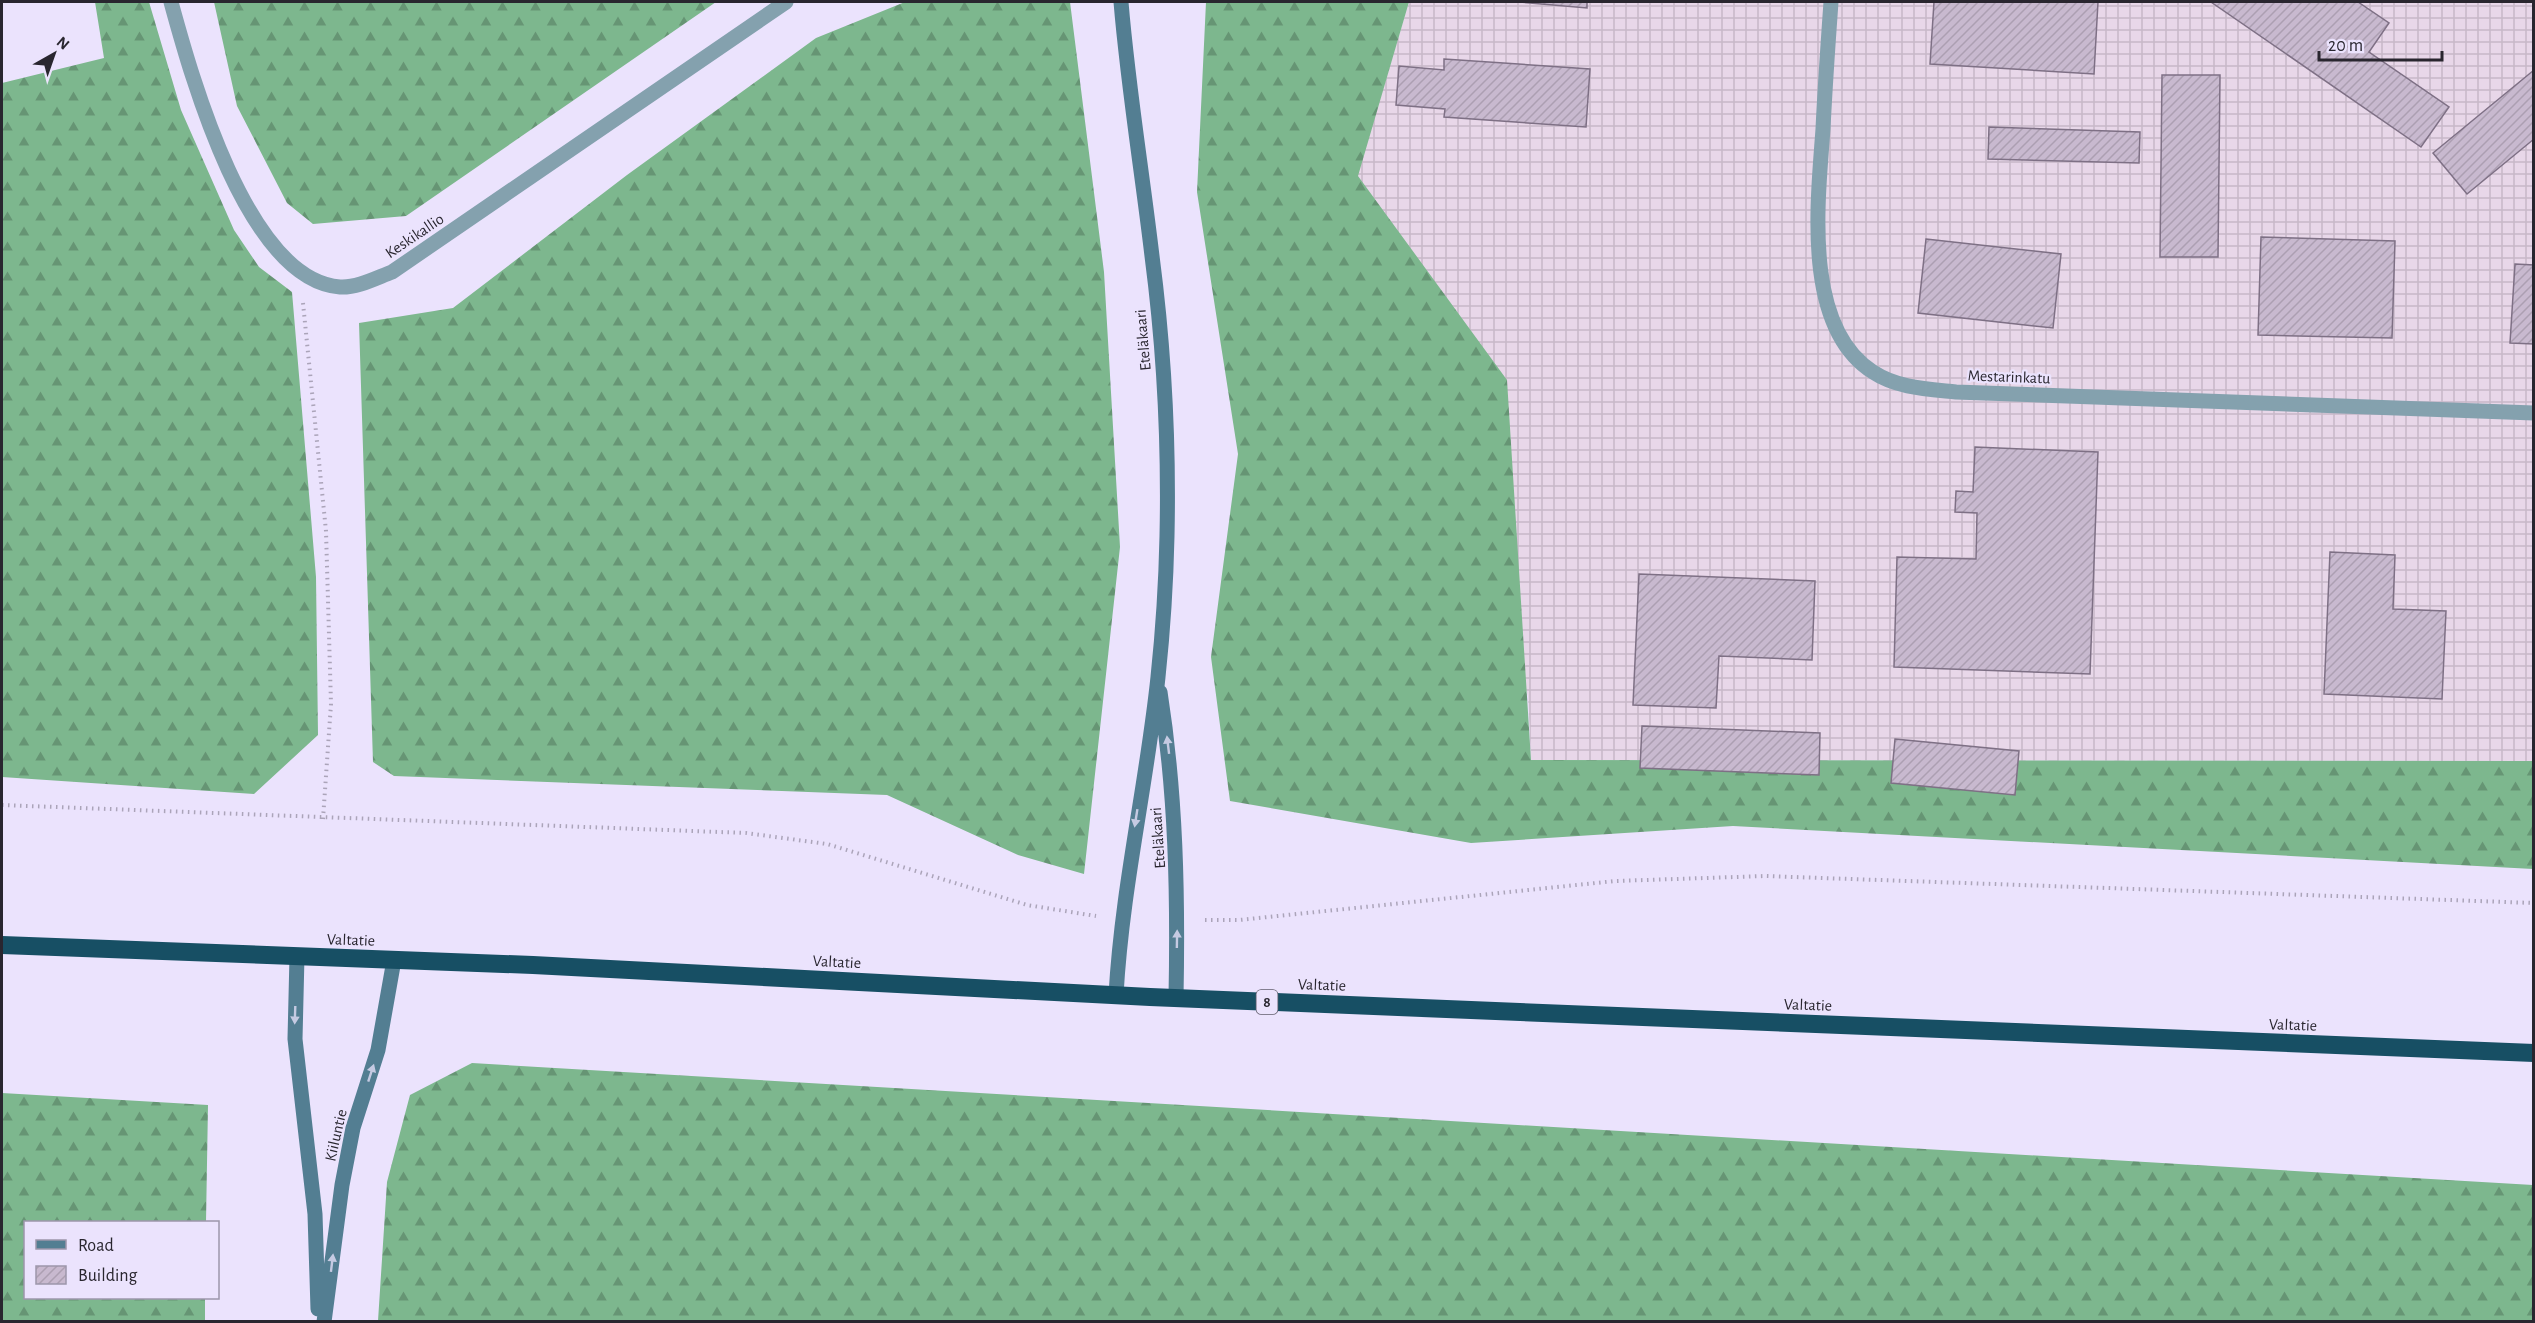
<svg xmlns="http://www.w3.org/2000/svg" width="2535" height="1323" viewBox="0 0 2535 1323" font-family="'Alegreya Sans',sans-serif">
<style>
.industrial{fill:url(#industrial-grid)}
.forest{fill:url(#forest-firs)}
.building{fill:url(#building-hatch);stroke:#7e7085;stroke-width:1.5}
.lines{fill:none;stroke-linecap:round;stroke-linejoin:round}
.path{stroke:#aba4b9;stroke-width:4;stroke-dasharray:1.5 4.5;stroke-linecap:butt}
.street{stroke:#84a1ae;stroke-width:15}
.secondary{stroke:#537e92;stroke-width:15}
.highway{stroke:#174f64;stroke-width:18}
.oneway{fill:#c5cae2}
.labels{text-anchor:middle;stroke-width:4.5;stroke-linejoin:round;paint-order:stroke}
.shield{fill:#ebe3fd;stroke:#635f6d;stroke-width:1.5}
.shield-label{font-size:15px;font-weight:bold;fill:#29262f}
.street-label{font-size:16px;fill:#29262f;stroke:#ebe3fd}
</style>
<defs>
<pattern id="industrial-grid" width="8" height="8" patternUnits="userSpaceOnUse" patternTransform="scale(1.5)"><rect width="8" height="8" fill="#e8d7e9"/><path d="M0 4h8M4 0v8" fill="none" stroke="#c7b8c8"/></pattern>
<pattern id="forest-firs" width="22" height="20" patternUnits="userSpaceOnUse" patternTransform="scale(1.5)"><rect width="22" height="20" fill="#7db78e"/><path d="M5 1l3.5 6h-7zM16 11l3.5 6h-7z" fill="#669574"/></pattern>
<pattern id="building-hatch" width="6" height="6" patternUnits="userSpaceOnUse" patternTransform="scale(1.5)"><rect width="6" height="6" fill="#c8b9cf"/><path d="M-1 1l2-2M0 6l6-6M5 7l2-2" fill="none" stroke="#ac9fb2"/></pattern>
</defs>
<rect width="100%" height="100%" fill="#ebe3fd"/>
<path class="industrial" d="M1409 2H2533V761L1531 760 1528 696 1357 176Z"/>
<path class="forest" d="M95 2H149L181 110 234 230 259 267 292 292 316 577 318 735 254 794 2 777V83L104 58Z
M214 2H716L406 216 313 224 287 203 237 106Z
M905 2H1070L1104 272 1120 547 1084 874 1018 855 887 795 394 776 373 762 359 323 453 308 627 175 816 38Z
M1206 2H1409L1358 176 1507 380 1531 760 2533 761V869L1733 826 1471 843 1230 801 1211 657 1238 454 1197 192Z
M472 1063 2533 1185V1321H378L387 1182 410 1095Z
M2 1093 208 1105 206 1222H26V1298H205V1321H2Z"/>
<path class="building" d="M1519 2H1587V8Z
M1934 2H2098L2094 74 1930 64Z
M2211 2H2358L2389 23 2369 52 2449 107 2421 147Z
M1444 59 1590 69 1586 127 1444 117 1445 109 1396 105 1399 66 1444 70Z
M2534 70V139L2467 194 2433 153Z
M2162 75H2220L2218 257H2160Z
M1989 127 2140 132 2139 163 1988 159Z
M2261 237 2395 241 2392 338 2258 335Z
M1926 239 2061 254 2053 328 1918 313Z
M2515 264 2534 265V344L2510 343Z
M1975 447 2098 452 2090 674 1894 667 1897 557 1976 559 1977 513 1955 512 1956 491 1973 492Z
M2330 552 2395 555 2393 609 2446 611 2442 699 2324 694Z
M1639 574 1815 581 1812 660 1719 656 1716 708 1633 705Z
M1642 726 1820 733 1819 775 1640 768Z
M1895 739 2019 751 2015 795 1891 783Z"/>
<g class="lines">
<path class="path" d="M303 303 326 531 331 704 323 819
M2 805 746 833 827 844 1027 905 1096 916
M1205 920H1239L1615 881 1765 876 2534 903"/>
<path class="street" d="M171 2C191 75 247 280 340 287 357 288 376 278 392 272L786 2
M1831 2C1828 44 1825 86 1823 129 1818 200 1802 327 1873 372 1897 388 1927 389 1956 392L2534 413"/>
<path class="secondary" d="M1160 692C1176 794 1178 895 1176 998
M297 956 295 1039 315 1214 318 1309
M1116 995C1122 887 1147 783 1158 677 1163 630 1166 583 1167 536 1169 443 1164 348 1152 256 1142 171 1128 87 1121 2
M324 1322 342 1185 353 1128 378 1050 394 960"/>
<path class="highway" d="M2 945 533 965 1150 997 2534 1053"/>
</g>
<defs><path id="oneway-solid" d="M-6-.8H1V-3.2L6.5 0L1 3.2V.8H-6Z" transform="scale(1.5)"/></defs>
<g class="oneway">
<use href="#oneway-solid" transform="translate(1168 745) rotate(-97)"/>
<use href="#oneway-solid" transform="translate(1136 818) rotate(99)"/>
<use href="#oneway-solid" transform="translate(1177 939) rotate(-89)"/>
<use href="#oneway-solid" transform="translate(295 1015) rotate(92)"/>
<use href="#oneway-solid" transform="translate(371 1073) rotate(-72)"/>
<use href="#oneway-solid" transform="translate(332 1263) rotate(-83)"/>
</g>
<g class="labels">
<rect class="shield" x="1256.5" y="990" width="21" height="24" rx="4.5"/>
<g class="shield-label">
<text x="1267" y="1007">8</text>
</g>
<g class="street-label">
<text transform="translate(414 235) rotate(-34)" y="6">Keskikallio</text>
<text transform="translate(1142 340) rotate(-95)" y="6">Eteläkaari</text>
<text transform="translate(2009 376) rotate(2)" y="6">Mestarinkatu</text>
<text transform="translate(1157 838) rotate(-94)" y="6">Eteläkaari</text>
<text transform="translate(351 939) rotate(2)" y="6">Valtatie</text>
<text transform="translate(837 961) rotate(3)" y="6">Valtatie</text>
<text transform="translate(1322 984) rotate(2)" y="6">Valtatie</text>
<text transform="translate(1808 1004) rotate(2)" y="6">Valtatie</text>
<text transform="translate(2293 1024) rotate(2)" y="6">Valtatie</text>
<text transform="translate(335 1135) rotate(-77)" y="6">Kiiluntie</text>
</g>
</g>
<rect width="2535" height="1323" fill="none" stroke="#29262f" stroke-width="6"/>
<rect x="24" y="1221" width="195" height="78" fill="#ebe3fd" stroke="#9d97ab" stroke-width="1.5"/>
<rect x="36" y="1240" width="30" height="9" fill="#537e92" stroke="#9d97ab" stroke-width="1.5"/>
<text x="78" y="1251" font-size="18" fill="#29262f">Road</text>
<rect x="36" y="1266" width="30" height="18" fill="url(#building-hatch)" stroke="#9d97ab" stroke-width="1.5"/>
<text x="78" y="1281" font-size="18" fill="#29262f">Building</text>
<g transform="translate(54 54) rotate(40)" stroke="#ebe3fd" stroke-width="4.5" paint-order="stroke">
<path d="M0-4.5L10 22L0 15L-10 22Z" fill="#29262f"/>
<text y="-9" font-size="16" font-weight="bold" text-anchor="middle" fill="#29262f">N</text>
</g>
<path d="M2319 51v9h123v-9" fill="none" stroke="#29262f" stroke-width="3"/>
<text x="2328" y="51" font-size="18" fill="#29262f" stroke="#ebe3fd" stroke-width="4.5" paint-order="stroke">20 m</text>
</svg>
